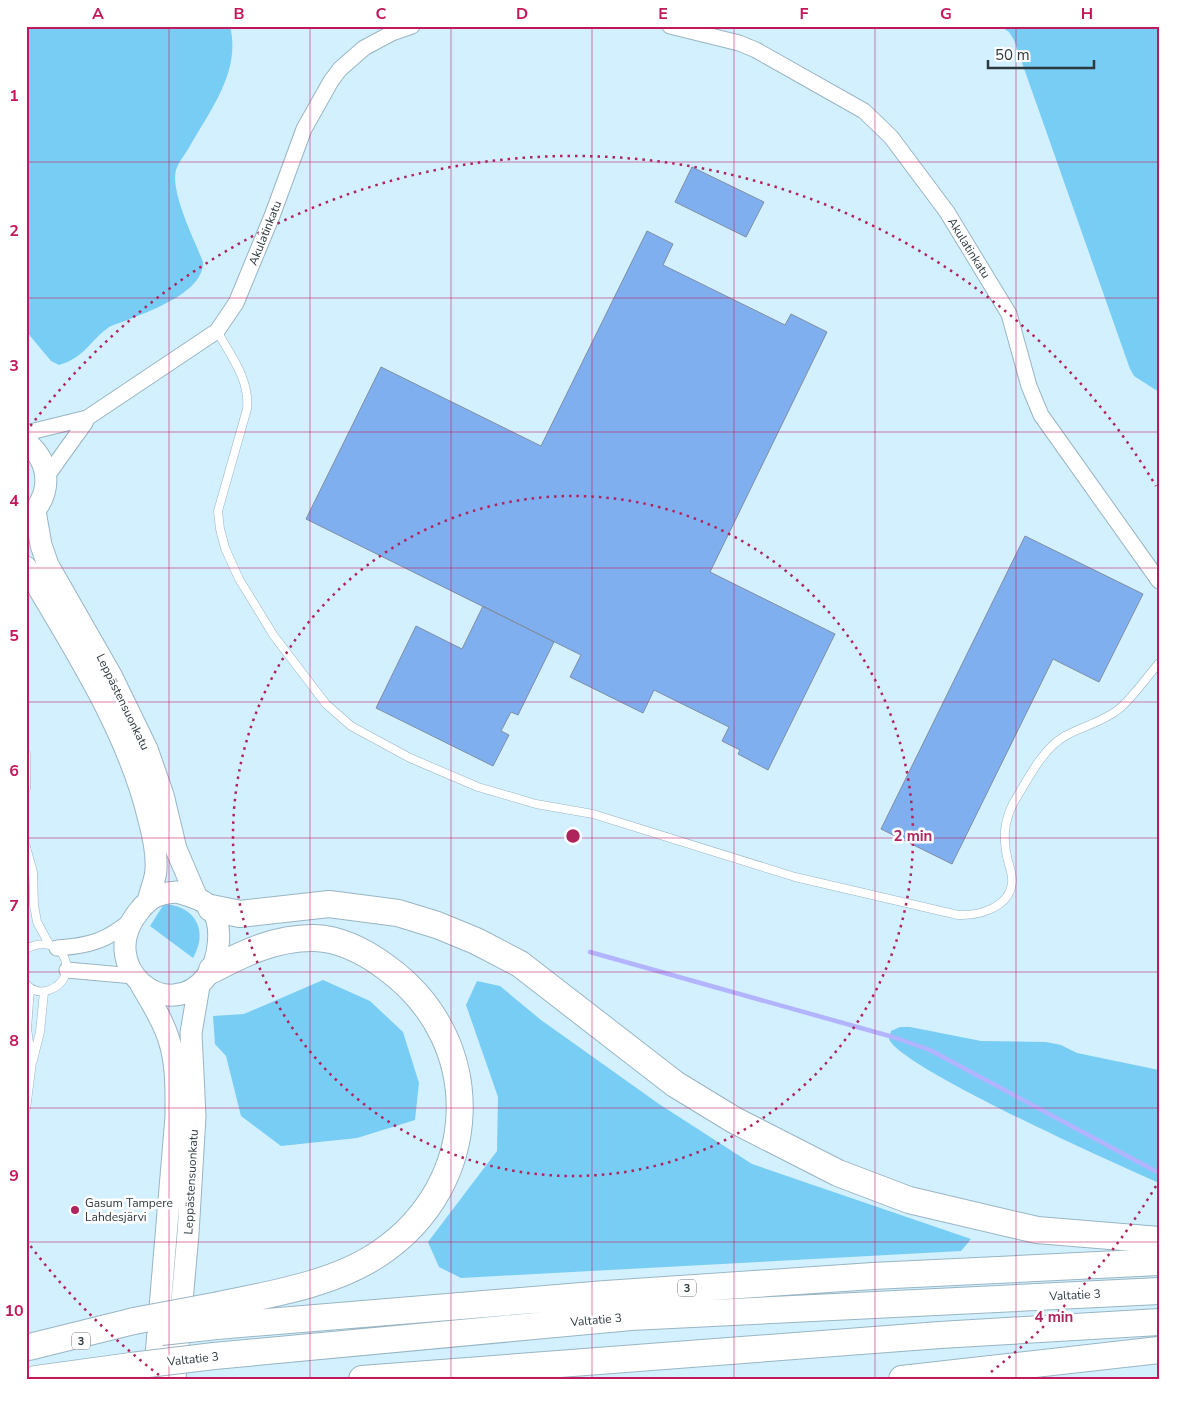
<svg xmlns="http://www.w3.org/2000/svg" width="1185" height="1405" viewBox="0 0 1185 1405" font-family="'Nunito Sans',sans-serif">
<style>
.green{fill:#78cdf4}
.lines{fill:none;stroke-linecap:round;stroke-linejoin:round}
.stream{stroke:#b3b4ff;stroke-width:4.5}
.building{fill:#80afef;stroke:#7e8ea3}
.lane-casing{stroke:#99b5c3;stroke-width:9}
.street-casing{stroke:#99b5c3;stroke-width:17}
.secondary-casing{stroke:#99b5c3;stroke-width:23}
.highway-casing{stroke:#99b5c3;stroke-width:28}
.lane{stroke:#fff;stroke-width:8}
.street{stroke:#fff;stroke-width:15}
.secondary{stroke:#fff;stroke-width:21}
.highway{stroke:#fff;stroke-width:26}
.highway-bridge-casing{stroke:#99b5c3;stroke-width:28;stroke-linecap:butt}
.highway-bridge{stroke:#fff;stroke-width:26}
.grid{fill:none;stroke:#c2185b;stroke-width:1;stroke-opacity:0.55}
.ring{fill:none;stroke:#b0235d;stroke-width:2.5;stroke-dasharray:2.5 5}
.poi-dot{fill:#b0235d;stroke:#fff;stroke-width:2}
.labels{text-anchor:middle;stroke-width:5;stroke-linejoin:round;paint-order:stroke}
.shield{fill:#fff;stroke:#6c7478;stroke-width:1}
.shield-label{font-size:11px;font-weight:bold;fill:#2d393e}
.street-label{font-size:12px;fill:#2d393e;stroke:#fff}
.poi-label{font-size:12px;fill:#2d393e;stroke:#fff;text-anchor:start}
.centre{fill:#b0235d;stroke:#fff;stroke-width:2.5}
.ring-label{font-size:15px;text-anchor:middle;font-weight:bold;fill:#b0235d;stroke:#fff;stroke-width:5;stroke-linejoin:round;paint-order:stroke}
.neatline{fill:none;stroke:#c2185b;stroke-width:2}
.grid-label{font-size:16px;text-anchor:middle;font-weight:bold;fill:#c2185b}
</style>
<rect width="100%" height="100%" fill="#d2f0ff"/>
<path class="green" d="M26 26H230C241 70 212 108 191 144 187 152 179 161 176 170 170 192 195 241 203 262 204 296 136 316 109 327 90 341 84 358 59 365L51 361 26 331Z
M1000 26H1159V392L1134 376 1130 369 1014 40 1009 32Z
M164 904C195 906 209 930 193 958L150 926Z
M323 980 370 1001 403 1032 419 1083 415 1120 357 1138 281 1146 241 1116 226 1056 215 1044 213 1016 244 1014Z
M477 981 500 986 541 1020 659 1104 752 1164 971 1239 961 1251 461 1278 439 1267 428 1242 497 1151 498 1097 466 1005Z
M900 1027H910L981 1041 1046 1042 1061 1045 1077 1053 1159 1070V1183C1118 1165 901 1068 889 1039L891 1031Z"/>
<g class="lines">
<path class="stream" d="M590 952 893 1037 930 1050 1159 1173"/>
</g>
<path class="building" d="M692 167 764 202 746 237 675 202Z
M647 231 673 244 663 265 785 325 791 314 827 332 710 572 835 634 768 770 738 754 740 750 722 741 729 727 654 690 643 713 570 677 581 655 306 519 381 367 541 446Z
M1025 536 1143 594 1099 682 1053 659 952 864 881 829Z
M483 606 554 642 518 715 511 712 501 731 509 735 493 766 376 708 416 626 462 649Z"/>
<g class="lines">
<defs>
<path id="lane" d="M217 331C231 356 250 380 247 409L218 511 220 529 225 548 239 579 274 636 326 704 351 726 410 758 478 787 536 804 593 814 795 877 958 915C978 916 1009 908 1012 883 1013 876 1010 868 1008 861 1003 840 1003 822 1014 802 1027 781 1042 749 1065 736 1083 726 1103 722 1119 709 1134 696 1146 678 1159 663
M26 754V789
M26 847 33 872 34 905 37 922 49 944
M26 949C65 929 82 979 49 990 41 993 33 991 27 985
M33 1060 40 1032 44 992
M26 1109 32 1062 27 1029 30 988"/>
<path id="street" d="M670 26 739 43 756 50 864 111 891 137 947 212 1009 314 1029 386 1041 415 1159 581
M26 433 87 418 217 331 236 303 272 216 304 129 331 81 340 69 364 48 392 33 412 26
M47 476 85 423 87 418
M57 948C88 946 108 941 132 919
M67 970 134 976"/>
<path id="secondary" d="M26 442C53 464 52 497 26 519
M35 511 41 545 48 565 112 677 147 749 163 795 176 849 197 898
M26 567C73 648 127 728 149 820 153 835 157 853 156 869 156 878 151 889 149 898
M177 892C188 896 203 898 211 908 224 925 219 961 207 976 168 1027 94 966 139 911 150 897 159 893 177 892Z
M141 985C151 1002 163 1020 169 1040 177 1064 176 1092 176 1117L154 1379
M175 1379 188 1234 195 1116 191 1033 199 986"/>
<path id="highway" d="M211 908 240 914 329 904 398 913 437 925 476 941 520 964 675 1084 734 1120 838 1173 909 1200 1037 1230 1159 1240
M212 970C244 953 277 937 315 938 342 939 367 953 387 968 488 1042 482 1184 380 1253 335 1284 271 1294 219 1305
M217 1326 606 1294 873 1276 1159 1262
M29 1347 134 1321
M214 1356 631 1317 1159 1291
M36 1379 131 1366
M362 1379 940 1335 1159 1322
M902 1379 1159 1350"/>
</defs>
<use href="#lane" class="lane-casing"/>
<use href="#street" class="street-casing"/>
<use href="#secondary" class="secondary-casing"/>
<use href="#highway" class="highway-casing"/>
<use href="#lane" class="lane"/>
<use href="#street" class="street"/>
<use href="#secondary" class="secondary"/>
<use href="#highway" class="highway"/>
<defs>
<path id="highway-bridge" d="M134 1321 219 1305
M161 1332 217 1326
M131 1366 214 1356"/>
</defs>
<use href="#highway-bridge" class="highway-bridge-casing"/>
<use href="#highway-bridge" class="highway-bridge"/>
</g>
<path class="grid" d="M169 26V1379M310 26V1379M451 26V1379M592 26V1379M734 26V1379M875 26V1379M1016 26V1379M26 162H1159M26 298H1159M26 432H1159M26 568H1159M26 702H1159M26 838H1159M26 972H1159M26 1108H1159M26 1242H1159"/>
<g class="ring">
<circle cx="573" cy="836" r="340"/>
<path d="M1156 1186A680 680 0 0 1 987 1375M159 1375A680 680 0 0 1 26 1240M26 432A680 680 0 0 1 1156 486"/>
</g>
<circle class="poi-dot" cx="75" cy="1210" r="5"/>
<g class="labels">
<g class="shield">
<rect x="678" y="1279.5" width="18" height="17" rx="4"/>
<rect x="72" y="1332.5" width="18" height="17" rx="4"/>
</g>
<g class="shield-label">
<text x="687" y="1292">3</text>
<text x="81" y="1345">3</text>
</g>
<g class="street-label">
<text transform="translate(265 233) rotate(-68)" y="4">Akulatinkatu</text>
<text transform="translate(969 248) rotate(58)" y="4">Akulatinkatu</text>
<text transform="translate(123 702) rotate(64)" y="4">Leppästensuonkatu</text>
<text transform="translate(191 1182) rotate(-87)" y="4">Leppästensuonkatu</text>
<text transform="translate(1075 1295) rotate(-3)" y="4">Valtatie 3</text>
<text transform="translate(596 1320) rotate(-5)" y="4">Valtatie 3</text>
<text transform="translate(193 1359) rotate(-6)" y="4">Valtatie 3</text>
</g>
<g class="poi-label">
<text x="85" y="1207">Gasum Tampere<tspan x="85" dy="14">Lahdesjärvi</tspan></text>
</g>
</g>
<circle cx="573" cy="836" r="8" class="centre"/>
<g class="ring-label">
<text x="913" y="841">2 min</text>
<text x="1054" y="1322">4 min</text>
</g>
<rect width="1185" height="1405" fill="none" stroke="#ffffff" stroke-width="55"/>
<path d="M988 60v8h106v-8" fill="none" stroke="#2d393e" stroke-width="2.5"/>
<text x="995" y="60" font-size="15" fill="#2d393e" stroke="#ffffff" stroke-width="4" paint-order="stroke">50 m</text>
<rect x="28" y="28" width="1130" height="1350" class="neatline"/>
<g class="grid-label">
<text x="98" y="19">A</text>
<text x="239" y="19">B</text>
<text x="381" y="19">C</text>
<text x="522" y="19">D</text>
<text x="663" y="19">E</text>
<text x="804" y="19">F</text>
<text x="946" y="19">G</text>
<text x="1087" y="19">H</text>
<text x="14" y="101">1</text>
<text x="14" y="236">2</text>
<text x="14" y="371">3</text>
<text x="14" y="506">4</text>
<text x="14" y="641">5</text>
<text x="14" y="776">6</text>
<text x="14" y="911">7</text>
<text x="14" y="1046">8</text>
<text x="14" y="1181">9</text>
<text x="14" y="1316">10</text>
</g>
</svg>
